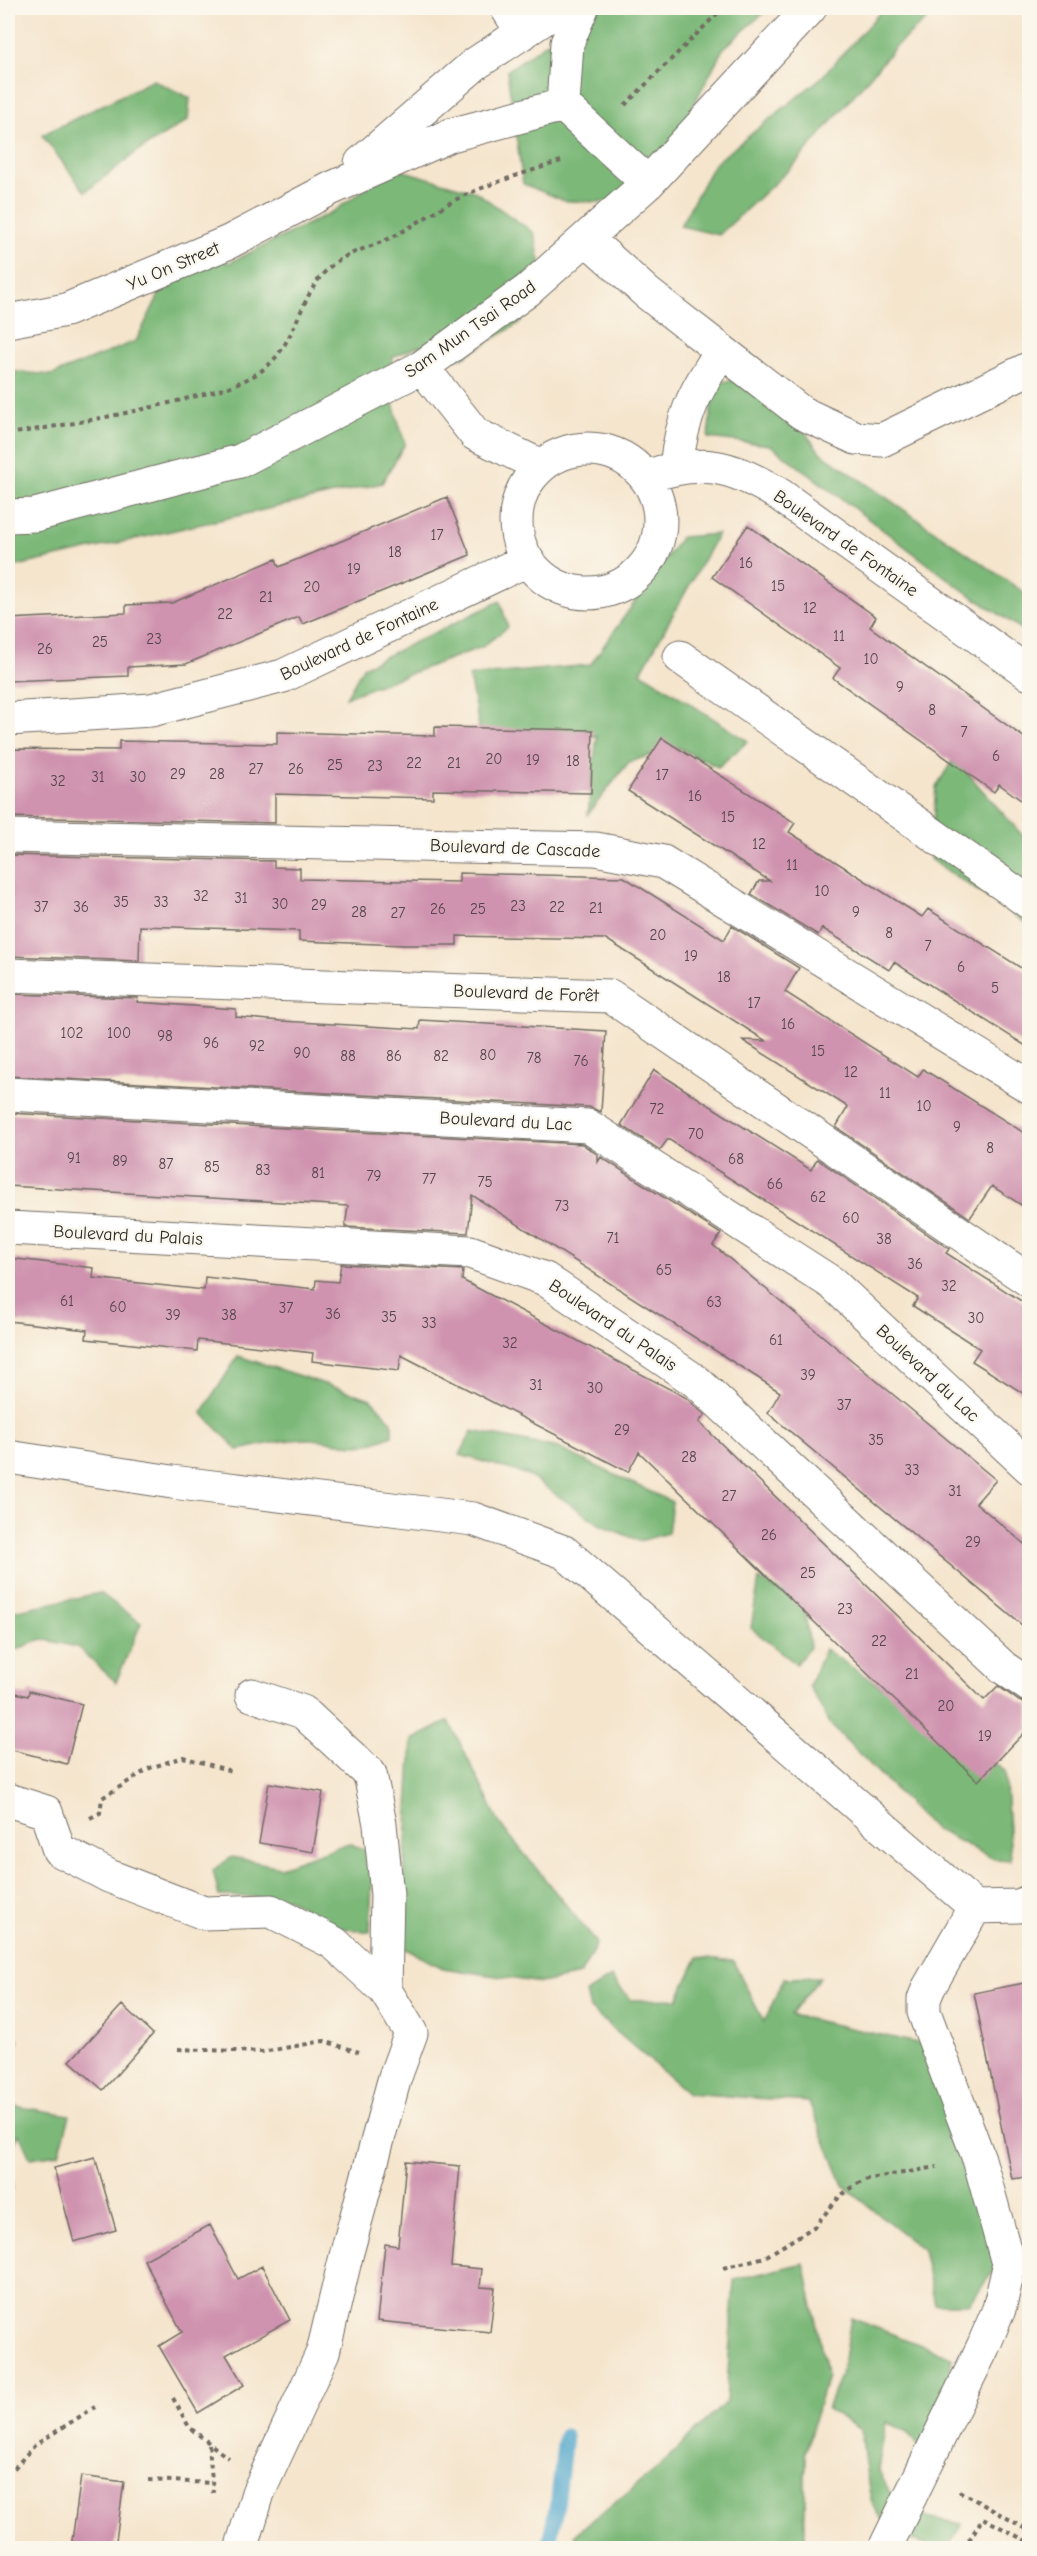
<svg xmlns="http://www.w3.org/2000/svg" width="1037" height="2556" viewBox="0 0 1037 2556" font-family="'Comic Neue',sans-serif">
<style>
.forest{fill:#7bb878;stroke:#537252;stroke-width:1.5}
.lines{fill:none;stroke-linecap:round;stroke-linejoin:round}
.stream{stroke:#4ea5cb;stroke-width:15}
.building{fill:#cf93af}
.minor-casing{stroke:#726c64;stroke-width:35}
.path{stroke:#726c64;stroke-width:4;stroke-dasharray:4.5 4.5;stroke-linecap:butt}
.minor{stroke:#fff;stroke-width:33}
.labels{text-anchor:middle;stroke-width:4.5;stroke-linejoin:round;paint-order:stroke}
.number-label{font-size:15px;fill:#54454c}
.street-label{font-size:18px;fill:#2b2b2b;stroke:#fbf7ec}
</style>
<rect width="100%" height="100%" fill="#fbf7ec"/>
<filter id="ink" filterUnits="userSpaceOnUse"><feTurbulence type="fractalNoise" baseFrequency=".0167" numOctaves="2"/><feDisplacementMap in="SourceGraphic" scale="12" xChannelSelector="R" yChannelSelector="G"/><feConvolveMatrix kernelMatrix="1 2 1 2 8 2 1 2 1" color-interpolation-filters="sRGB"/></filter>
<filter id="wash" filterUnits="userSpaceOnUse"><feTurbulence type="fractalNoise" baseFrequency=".008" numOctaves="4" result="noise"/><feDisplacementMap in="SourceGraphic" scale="24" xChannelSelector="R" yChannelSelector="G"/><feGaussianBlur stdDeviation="1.35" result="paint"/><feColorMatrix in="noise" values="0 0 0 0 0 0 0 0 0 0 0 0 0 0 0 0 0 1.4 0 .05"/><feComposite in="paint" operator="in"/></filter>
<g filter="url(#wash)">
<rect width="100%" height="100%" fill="#f5e5cd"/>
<path class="forest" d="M595 8H769L723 49 642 203 565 201 523 184 507 71Z
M884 8H940L896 46 795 164 719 235 680 226 714 164 822 77Z
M153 80 190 98 188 120 138 151 85 192 42 135Z
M394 168 476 192 534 233 544 280 521 322 462 358 419 346 393 357 390 394 405 444 382 483 8 568V371L52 375 136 341 184 245 229 263 334 211Z
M761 376 820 452 1025 593 1029 598V634L964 591 770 445 708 438 714 383Z
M718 534 641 672 748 741 718 767 677 747 629 762 588 814 597 736 482 742 469 676 590 665 681 537Z
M500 601 508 627 482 647 346 697 363 667Z
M954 758 1029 843V921L1026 923 930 859 936 787Z
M238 1356 371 1399 392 1422V1435C351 1454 345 1440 307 1439 285 1439 260 1446 238 1450L202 1413Z
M472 1431 558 1448 672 1502 668 1533 640 1541 601 1525 526 1474 460 1455Z
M759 1579 804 1606 810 1647 796 1664 751 1628Z
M100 1593 141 1623 116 1682 77 1647 42 1639 8 1653V1612Z
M825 1649 1005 1771 1011 1860 994 1859 933 1828 831 1725 809 1686Z
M449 1721 500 1824 597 1943 580 1975 541 1983 443 1968 400 1946 412 1740Z
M349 1843 373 1854 370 1932 334 1927 287 1898 219 1896 213 1870 232 1857 280 1867Z
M698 1957 733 1961 764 2022 784 1978 820 1977 791 2015 944 2049 1006 2254 969 2304H935L923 2250 843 2185 809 2102 688 2093 590 2009 586 1993 611 1977 631 2000 678 1999Z
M8 2015 18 2041 8 2093Z
M8 2105 70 2115 59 2154 30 2158 19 2134 9 2156 12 2189 8 2188Z
M804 2263 827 2376 805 2453V2548H583L574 2535 653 2472 726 2402 734 2280Z
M851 2318 952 2357 941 2435 927 2456 906 2431 886 2422 878 2469 900 2512 962 2524 947 2548C919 2548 887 2533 874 2508 868 2496 863 2446 861 2430L827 2409 842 2370Z"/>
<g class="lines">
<path class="stream" d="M548 2548 558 2499 565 2436"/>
</g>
<g id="blocks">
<path class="building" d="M447 497 470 555 303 624 299 617 186 664 128 667V676L8 681V619L126 613V605L172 603 276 559 279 567Z
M748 525 876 617 870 627 1029 741V806L999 784 994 792 833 678 840 668 712 577Z
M435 727 593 730 591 793 433 790V798L275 794V823L8 817V749L119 750V741L277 744V732L435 736Z
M662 738 795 823 789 832 922 917 928 909 1029 973V1048L894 962 889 970 822 928 818 935 751 894 759 881H770L628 791Z
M8 855 274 861V867L300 868V879L459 882V873L624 877 724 940 732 926 799 968 785 992 918 1077 923 1069 1029 1136V1210L992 1186 970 1218 836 1127 848 1107 742 1040 766 1041 606 939 457 936V945H404L299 941V931L140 926 139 961 8 956Z
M8 994 138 998 137 1002 236 1009V1017L281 1021 419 1029 420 1020 606 1031 601 1112 589 1107 8 1076Z
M654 1070 811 1170 817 1159 949 1249 946 1253 1029 1306V1397L972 1361 980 1349 913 1306 918 1298 668 1139 660 1150 621 1125Z
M8 1113 582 1144 598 1155V1162L601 1157 721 1234 713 1245 996 1480 976 1503 1029 1548V1631L768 1413 780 1392 472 1195 468 1233 345 1227 348 1206 8 1186Z
M8 1258 94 1268 93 1278 204 1290 205 1277 315 1289 316 1280 338 1282 341 1264 463 1270 462 1280 685 1397 705 1415 699 1422 984 1700 998 1686 1019 1701 1029 1705V1728L978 1781 639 1452 628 1472 401 1355 399 1371 312 1361 313 1353 198 1340 197 1351 86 1339 87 1330 8 1321Z
M8 1691 28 1696 29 1691 82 1704 67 1764 8 1749Z
M269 1783 323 1792 313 1852 259 1843Z
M1029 1982V2177L1012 2179 974 1993Z
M122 2005 153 2034 103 2090 70 2061Z
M95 2157 116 2230 74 2242 54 2168Z
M406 2161 460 2166 451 2266 482 2269 480 2287 495 2288 490 2332 377 2321 385 2244 398 2246Z
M210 2225 238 2279 262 2266 290 2320 226 2355 244 2385 198 2413 159 2346 182 2332 144 2260Z
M81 2476 124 2482 115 2548H71Z"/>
</g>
</g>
<g filter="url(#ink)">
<use href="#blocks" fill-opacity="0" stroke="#726c64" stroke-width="1.5"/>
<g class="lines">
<defs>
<path id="minor" d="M507 8 523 33
M563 105 567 43 582 8
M361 163 475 64 560 8
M587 239 647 293 802 413 856 438 882 440 1030 368
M8 321 66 310 229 242 330 189 451 135 563 105 648 183
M422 367 475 434 541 466
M516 521a72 72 0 1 1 144 0a72 72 0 1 1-144 0Z
M676 467C682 417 693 394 721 352
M645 477C701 458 730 464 780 495L1030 674
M8 516 35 515 240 461 422 367 528 290 648 183 810 8
M680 657 1030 903
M8 719 151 710 283 676 527 560
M8 836 596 849 663 862 1030 1087
M8 975 610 996 1030 1281
M8 1094 588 1126 832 1283 1030 1468
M8 1228 470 1252 545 1279 697 1382 1004 1668 1030 1686
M8 1457 172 1482 473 1519 564 1552 975 1907 929 1987 924 1999V2012L979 2159 1009 2267 999 2309 983 2347 885 2548
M252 1695 303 1712 370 1774 380 1824 387 1895 385 1990
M8 1800 46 1812 59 1850 109 1876 204 1913 271 1911 334 1943 385 1990 411 2033 395 2077 347 2252 323 2352 258 2493 243 2543 246 2548
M975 1907 1019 1906 1030 1901"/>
</defs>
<use href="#minor" class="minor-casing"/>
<path class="path" d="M625 105 723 8
M8 434C66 425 123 415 181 400 207 393 234 388 258 373 297 349 297 295 331 266 348 251 372 248 392 237 416 225 438 208 463 196 494 182 528 172 561 161
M90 1818 100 1813 102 1798 150 1768 183 1757 231 1771
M178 2049 262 2052 324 2041 359 2052
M723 2268 765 2257 815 2226 840 2196 863 2180 937 2167
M173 2398 189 2427 228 2458
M209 2445 213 2493
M8 2475 35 2445 95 2407
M149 2480 212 2483
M959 2491 1030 2531
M964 2548 983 2518 1030 2543"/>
<use href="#minor" class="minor"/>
</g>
</g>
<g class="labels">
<g class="number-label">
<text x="437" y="540">17</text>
<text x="395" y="557">18</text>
<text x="746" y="568">16</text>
<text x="354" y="574">19</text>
<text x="778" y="591">15</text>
<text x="312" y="592">20</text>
<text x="266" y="602">21</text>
<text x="810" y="613">12</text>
<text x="225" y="619">22</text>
<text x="839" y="641">11</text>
<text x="154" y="644">23</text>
<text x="100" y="647">25</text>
<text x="45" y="654">26</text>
<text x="871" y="664">10</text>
<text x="900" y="692">9</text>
<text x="932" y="715">8</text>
<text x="964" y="737">7</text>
<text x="996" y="761">6</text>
<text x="494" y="764">20</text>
<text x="533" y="765">19</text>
<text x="573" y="766">18</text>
<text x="414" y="768">22</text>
<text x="454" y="768">21</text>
<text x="335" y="770">25</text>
<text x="375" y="771">23</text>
<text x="256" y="774">27</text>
<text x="296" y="774">26</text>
<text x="178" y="779">29</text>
<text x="217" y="779">28</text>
<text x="662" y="780">17</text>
<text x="98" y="782">31</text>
<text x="138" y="782">30</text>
<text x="58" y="786">32</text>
<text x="695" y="801">16</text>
<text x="728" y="822">15</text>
<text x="759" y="849">12</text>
<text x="792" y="870">11</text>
<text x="822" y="896">10</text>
<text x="201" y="901">32</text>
<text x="241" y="903">31</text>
<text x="121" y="907">35</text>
<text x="161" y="907">33</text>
<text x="280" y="909">30</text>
<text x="319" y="910">29</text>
<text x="518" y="911">23</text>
<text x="41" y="912">37</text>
<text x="81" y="912">36</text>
<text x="557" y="912">22</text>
<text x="596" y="913">21</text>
<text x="438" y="914">26</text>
<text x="478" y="914">25</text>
<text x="359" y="917">28</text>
<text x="856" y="917">9</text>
<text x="398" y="918">27</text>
<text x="889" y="938">8</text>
<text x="658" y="940">20</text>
<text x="928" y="951">7</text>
<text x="691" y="961">19</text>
<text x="961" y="972">6</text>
<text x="724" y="982">18</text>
<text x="995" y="993">5</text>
<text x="754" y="1008">17</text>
<text x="788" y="1029">16</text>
<text x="72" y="1038">102</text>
<text x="119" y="1038">100</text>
<text x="165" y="1041">98</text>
<text x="211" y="1048">96</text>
<text x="257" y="1051">92</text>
<text x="818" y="1056">15</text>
<text x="302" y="1058">90</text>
<text x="488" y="1060">80</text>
<text x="348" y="1061">88</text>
<text x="394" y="1061">86</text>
<text x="441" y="1061">82</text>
<text x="534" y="1063">78</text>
<text x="581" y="1066">76</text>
<text x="851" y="1077">12</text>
<text x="885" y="1098">11</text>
<text x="924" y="1111">10</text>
<text x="657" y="1114">72</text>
<text x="957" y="1132">9</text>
<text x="696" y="1139">70</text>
<text x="990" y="1153">8</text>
<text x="74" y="1163">91</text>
<text x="736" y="1164">68</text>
<text x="120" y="1166">89</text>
<text x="166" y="1169">87</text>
<text x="212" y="1172">85</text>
<text x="263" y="1175">83</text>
<text x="318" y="1178">81</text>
<text x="374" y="1181">79</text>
<text x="429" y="1184">77</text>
<text x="485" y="1187">75</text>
<text x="775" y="1189">66</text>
<text x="818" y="1202">62</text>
<text x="562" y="1211">73</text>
<text x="851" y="1223">60</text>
<text x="613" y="1243">71</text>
<text x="884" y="1244">38</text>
<text x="915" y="1269">36</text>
<text x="664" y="1275">65</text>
<text x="949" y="1291">32</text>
<text x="67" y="1306">61</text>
<text x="714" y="1307">63</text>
<text x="118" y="1312">60</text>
<text x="286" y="1313">37</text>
<text x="333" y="1319">36</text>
<text x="173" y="1320">39</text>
<text x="229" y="1320">38</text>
<text x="389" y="1322">35</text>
<text x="976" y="1323">30</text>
<text x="429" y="1328">33</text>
<text x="776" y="1345">61</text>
<text x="510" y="1348">32</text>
<text x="808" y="1380">39</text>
<text x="536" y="1390">31</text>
<text x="595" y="1393">30</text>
<text x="844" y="1410">37</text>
<text x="622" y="1435">29</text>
<text x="876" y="1445">35</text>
<text x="689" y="1462">28</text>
<text x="912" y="1475">33</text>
<text x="955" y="1496">31</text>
<text x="729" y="1501">27</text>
<text x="769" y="1540">26</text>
<text x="973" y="1547">29</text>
<text x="808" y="1578">25</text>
<text x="845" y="1614">23</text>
<text x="879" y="1646">22</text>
<text x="912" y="1679">21</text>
<text x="946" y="1711">20</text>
<text x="985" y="1741">19</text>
</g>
<g class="street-label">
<text transform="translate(173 266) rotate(-23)" y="6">Yu On Street</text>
<text transform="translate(470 329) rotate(-35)" y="6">Sam Mun Tsai Road</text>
<text transform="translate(846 543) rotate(35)" y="6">Boulevard de Fontaine</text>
<text transform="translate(359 639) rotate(-25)" y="6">Boulevard de Fontaine</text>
<text transform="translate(515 848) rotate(2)" y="6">Boulevard de Cascade</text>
<text transform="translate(526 993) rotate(2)" y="6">Boulevard de Forêt</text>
<text transform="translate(506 1121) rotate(3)" y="6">Boulevard du Lac</text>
<text transform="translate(128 1235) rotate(3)" y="6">Boulevard du Palais</text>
<text transform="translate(613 1325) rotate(34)" y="6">Boulevard du Palais</text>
<text transform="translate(928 1373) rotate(43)" y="6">Boulevard du Lac</text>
</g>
</g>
<rect width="1037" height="2556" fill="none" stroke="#fbf7ec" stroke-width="30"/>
</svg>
